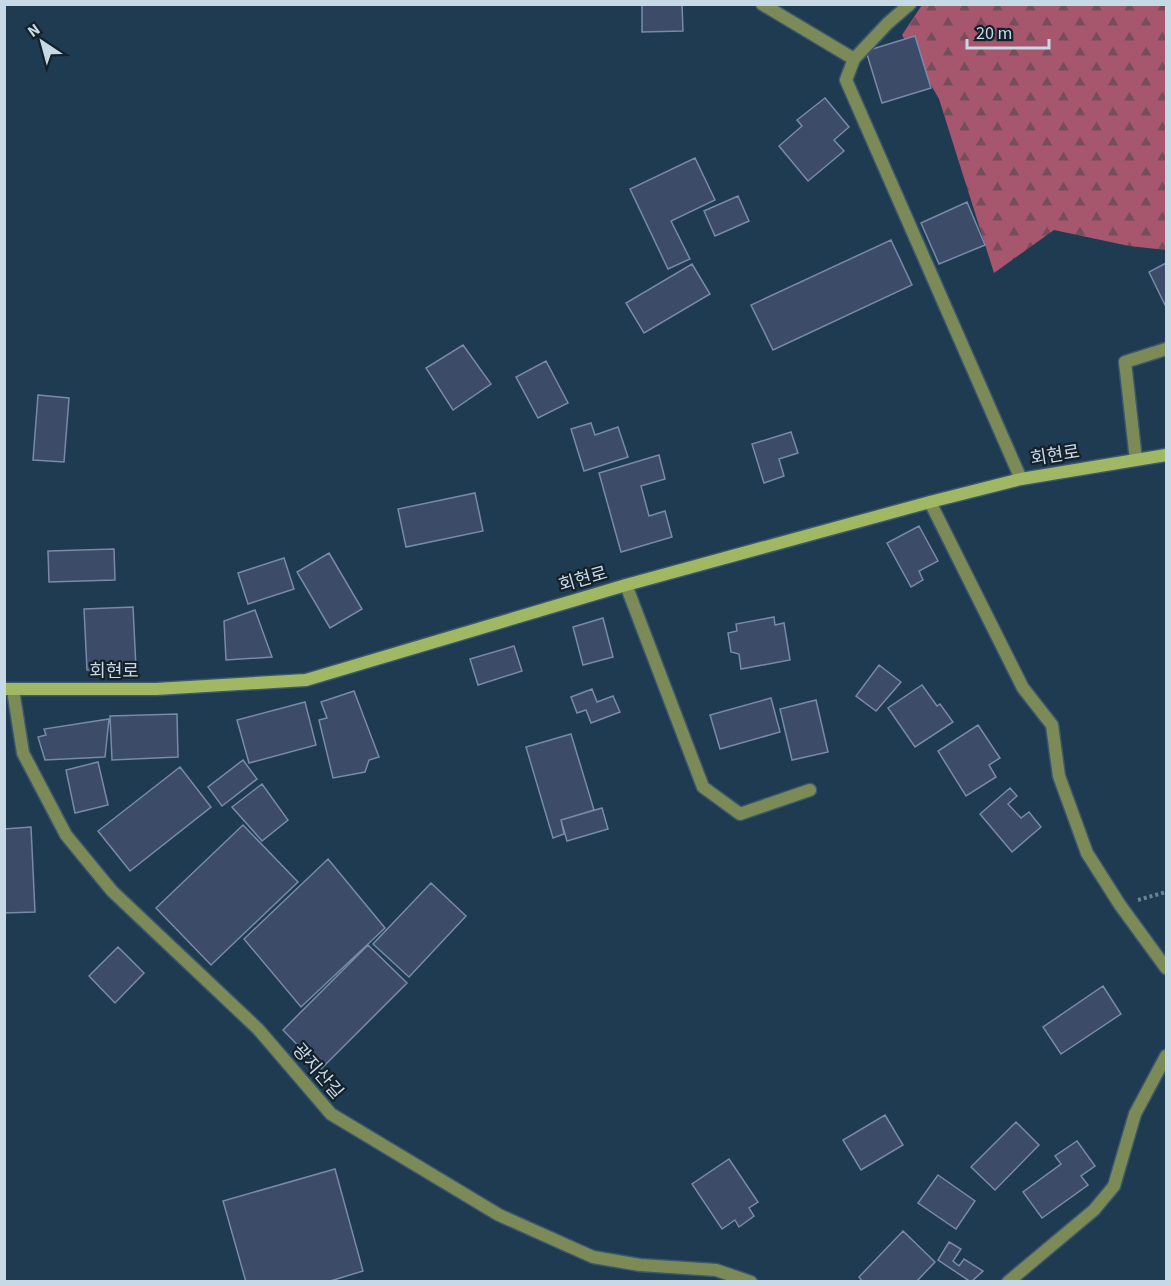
<svg xmlns="http://www.w3.org/2000/svg" width="1171" height="1286" viewBox="0 0 1171 1286" font-family="'Source Sans 3','Noto Sans KR',sans-serif">
<style>
.forest{fill:url(#forest-firs)}
.building{fill:#3c4b68;stroke:#788aaa;stroke-width:1.5}
.lines{fill:none;stroke-linecap:round;stroke-linejoin:round}
.street-casing{stroke:#3d576c;stroke-width:15}
.secondary-casing{stroke:#3d576c;stroke-width:15}
.path{stroke:#6b8395;stroke-width:4;stroke-dasharray:3 3;stroke-linecap:butt}
.street{stroke:#7b8a57;stroke-width:12}
.secondary{stroke:#a0b864;stroke-width:12}
.labels{text-anchor:middle;stroke-width:4.5;stroke-linejoin:round;paint-order:stroke}
.street-label{font-size:18px;fill:#c8d9e6;stroke:#14212b}
</style>
<defs>
<pattern id="forest-firs" width="22" height="20" patternUnits="userSpaceOnUse" patternTransform="scale(1.5)"><rect width="22" height="20" fill="#a6566d"/><path d="M5 1l3.5 6h-7zM16 11l3.5 6h-7z" fill="#764d5b"/></pattern>
</defs>
<rect width="100%" height="100%" fill="#1e3b51"/>
<path class="forest" d="M922 5H1166V250L1129 246 1054 230 994 273 939 99 902 35Z"/>
<path class="building" d="M642 4H682L683 31 642 32Z
M915 36 931 88 882 103 866 51Z
M825 98 849 127 834 140 844 151 808 181 779 146 802 126 797 120Z
M695 158 715 200 671 221 690 259 668 269 630 189Z
M738 196 749 221 715 236 704 211Z
M967 202 985 245 939 264 921 223Z
M891 240 912 285 773 350 751 305Z
M1166 263V307L1149 272Z
M692 264 710 294 644 333 626 303Z
M463 345 491 384 453 410 426 368Z
M546 361 568 403 538 418 516 377Z
M38 395 69 398 64 462 33 460Z
M591 423 595 435 618 427 628 457 584 471 571 429Z
M791 432 798 453 779 459 784 476 764 483 752 444Z
M659 455 665 479 641 486 649 516 665 511 672 537 621 552 599 473Z
M475 493 483 531 406 547 398 509Z
M919 526 938 561 919 571 923 580 911 587 887 543Z
M114 549 115 580 49 582 48 551Z
M329 553 362 609 330 628 297 572Z
M284 558 294 589 248 604 238 573Z
M133 607 136 668 87 670 84 609Z
M255 610 272 657 226 660 224 621Z
M774 617 775 625 784 623 790 660 741 669 739 654 731 652 728 633 737 631 736 624Z
M603 618 613 657 583 665 573 627Z
M514 646 522 671 478 685 470 659Z
M879 665 901 682 876 711 856 696Z
M922 685 937 706 940 704 953 722 915 747 888 708Z
M592 689 597 702 613 696 620 712 591 723 586 710 577 713 571 697Z
M354 691 379 757 369 760 365 772 333 778 319 720 327 718 321 702Z
M771 698 780 732 720 749 710 715Z
M816 700 828 752 792 760 780 709Z
M305 702 316 745 249 763 237 720Z
M177 714 178 757 112 760 110 716Z
M109 719 105 757 45 760 38 737 46 735 44 729Z
M978 725 1000 758 989 765 996 777 966 796 938 751Z
M571 734 594 810 561 820 564 834 553 838 526 747Z
M243 760 257 779 222 806 208 787Z
M98 762 108 805 75 813 66 770Z
M180 767 211 807 130 871 98 831Z
M262 784 288 820 262 841 232 807Z
M1010 788 1017 796 1008 804 1021 818 1029 812 1041 827 1012 852 980 814Z
M602 808 608 829 567 841 561 820Z
M243 825 298 882 211 965 156 908Z
M31 827 35 912 4 913V829Z
M328 859 385 928 301 1007 244 939Z
M431 883 466 916 409 977 373 944Z
M368 945 407 983 321 1069 283 1030Z
M118 947 144 973 115 1003 89 976Z
M1103 986 1121 1014 1061 1054 1043 1027Z
M885 1115 903 1145 861 1170 843 1140Z
M1016 1122 1039 1145 995 1190 971 1167Z
M1077 1141 1095 1166 1081 1176 1088 1185 1042 1218 1023 1192 1061 1164 1055 1156Z
M729 1159 758 1202 749 1208 754 1216 739 1227 735 1220 722 1229 692 1184Z
M335 1169 363 1271 327 1282H246L223 1201Z
M938 1175 975 1201 956 1229 918 1203Z
M903 1231 935 1262 916 1282H863L859 1277Z
M949 1242 961 1249 953 1261 959 1266 964 1259 983 1271 971 1282 938 1260Z"/>
<g class="lines">
<defs>
<path id="street" d="M762 4 854 59
M910 4 888 23 854 59 846 80 1021 479
M1136 460 1125 362 1166 349
M930 502 1023 688 1052 725 1059 776 1087 853 1120 905 1166 968
M626 585 703 787 740 814 810 790
M13 690 23 753 66 835 112 891 258 1029 331 1114 499 1215 593 1257 640 1265 716 1270 751 1282
M1008 1282 1094 1210 1114 1186 1135 1114 1166 1056"/>
<path id="secondary" d="M4 689H156L306 680 626 585 930 502 1021 479 1166 455"/>
</defs>
<use href="#street" class="street-casing"/>
<use href="#secondary" class="secondary-casing"/>
<path class="path" d="M1138 900 1166 892"/>
<use href="#street" class="street"/>
<use href="#secondary" class="secondary"/>
</g>
<g class="labels">
<g class="street-label">
<text transform="translate(1055 455) rotate(-9)" y="6">회현로</text>
<text transform="translate(583 579) rotate(-16)" y="6">회현로</text>
<text x="114" y="677">회현로</text>
<text transform="translate(318 1071) rotate(49)" y="6">광지산길</text>
</g>
</g>
<rect width="1171" height="1286" fill="none" stroke="#c8d9e6" stroke-width="12"/>
<g transform="translate(42 42) rotate(324)" stroke="#14212b" stroke-width="4.5" paint-order="stroke">
<path d="M0-4.5L10 22L0 15L-10 22Z" fill="#c8d9e6"/>
<text y="-9" font-size="16" font-weight="bold" text-anchor="middle" fill="#c8d9e6">N</text>
</g>
<path d="M967 39v9h82v-9" fill="none" stroke="#c8d9e6" stroke-width="3"/>
<text x="976" y="39" font-size="18" fill="#c8d9e6" stroke="#14212b" stroke-width="4.5" paint-order="stroke">20 m</text>
</svg>
